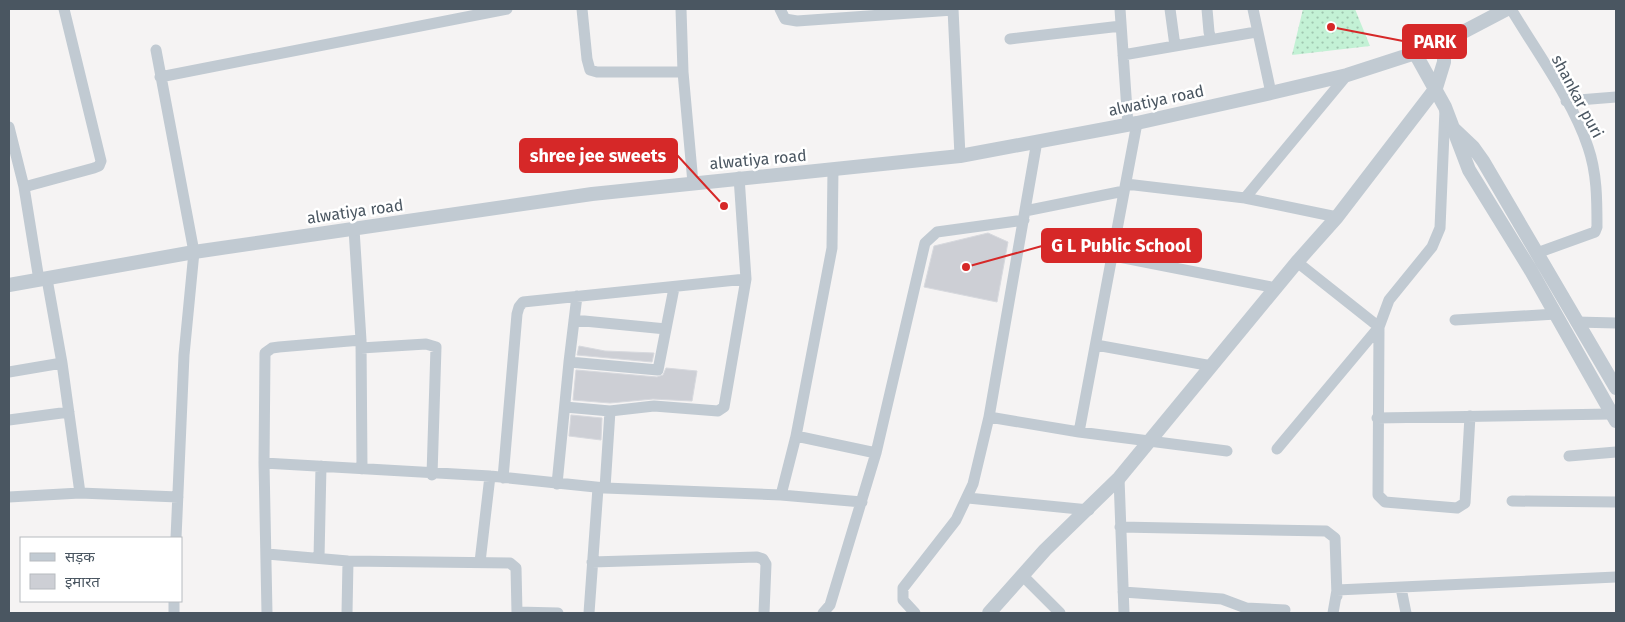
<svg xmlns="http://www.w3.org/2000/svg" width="1625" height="622" viewBox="0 0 1625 622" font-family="'Fira Sans','Noto Sans Devanagari',sans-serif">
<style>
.park{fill:url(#park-dots)}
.building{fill:#cdcfd5;stroke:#d7d9de}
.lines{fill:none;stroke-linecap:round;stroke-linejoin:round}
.minor{stroke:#c1cad2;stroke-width:11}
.tertiary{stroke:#c1cad2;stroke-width:14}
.labels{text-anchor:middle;stroke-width:5;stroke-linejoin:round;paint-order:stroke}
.street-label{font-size:16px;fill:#4a5661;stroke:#fff}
.leader{fill:none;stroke:#d62828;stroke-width:2}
.callout-dot{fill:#d62828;stroke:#fff;stroke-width:2}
.callout{fill:#d62828;stroke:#d62828;stroke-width:2}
.callout-label{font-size:18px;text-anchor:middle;font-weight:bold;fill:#fff}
</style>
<defs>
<pattern id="park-dots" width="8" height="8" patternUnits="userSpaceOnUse" patternTransform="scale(1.25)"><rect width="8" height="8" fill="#c3f1d5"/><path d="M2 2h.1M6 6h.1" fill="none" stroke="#a0c6b0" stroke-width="1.8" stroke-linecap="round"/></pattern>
</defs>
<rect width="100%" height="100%" fill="#f5f3f3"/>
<path class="park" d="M1303 9H1355L1370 46 1292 55Z"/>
<path class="building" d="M988 233 1008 242 997 302 924 287 934 246Z
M579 346 605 351 654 353 652 362 577 355Z
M666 368 697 371 692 401 653 399 610 403 573 400 576 370 657 377 663 375Z
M571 415 602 418 601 440 569 436Z"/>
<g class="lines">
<path class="minor" d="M582 9 587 59 590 70 597 72H683L693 183
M681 9 683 72
M780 9 785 19 797 21 953 10
M953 9 960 156
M1120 9 1128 125
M1170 9 1175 46
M1207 9 1209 32 1211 39
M1253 9 1271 93
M1511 9C1536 51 1573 101 1588 147 1597 173 1597 200 1597 227L1595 232 1537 253
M1010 39 1121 26
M156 50 194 252 184 355 176 538
M1123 55 1256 32
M160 77 507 9
M1566 101 1616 97
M1445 109 1440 228 1432 247 1389 300 1379 327 1378 495 1385 502 1457 508 1465 503 1470 416
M9 127 24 187 39 280
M1126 184 1245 198 1347 75
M24 187 94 168 99 166 101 161 64 9
M1245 198 1337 217
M1025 211 1124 191
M354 229 361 340 362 469
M1114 256 1276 288
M47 279 62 363 80 493
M574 320 666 329
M1455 320 1556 314
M1576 322 1616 323
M1096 345 1212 366
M361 348 426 344 436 347 432 475
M569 362 577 296
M9 372 62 363
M565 407 610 411 654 406 718 411 724 407 746 279 739 177
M989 417 1079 432 1227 451
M1377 418 1611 414
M9 420 69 412
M1079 432 1137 123
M796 436 876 453
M1277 449 1379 327 1297 262
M1569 456 1616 452
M264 463 490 476 605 488 781 495 796 436 832 248 833 169
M503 478 517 314 519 307 523 302 746 279
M1119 478 1124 613
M557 484 569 362 658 370 674 288
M605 488 610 411
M781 495 862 502
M9 497 80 493 178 497
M968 498 1089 510
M1512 501 1616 502
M1120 527 1326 531 1335 538 1337 596
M267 554 348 561 510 563 516 568 517 613
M319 558 321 466
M480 562 490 476
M592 562 757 557 763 559 766 564 764 613
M1022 575 1060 613
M1401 588 1406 613
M1123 592 1222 599 1246 608 1285 610
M174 601V613
M517 612 558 613
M267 613 264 463 265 353 272 348 279 347 361 340
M347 613 348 561
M589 613 598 488
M823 613 830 605 876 453 925 243 937 232 1024 220
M915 613 903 600V588L956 520 973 484 989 417 1037 141
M1333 613 1337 590 1616 577"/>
<path class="tertiary" d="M1507 9 1444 42 1415 53 1445 107 1469 170 1530 269 1616 421
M1454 129 1473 147 1483 161 1616 388
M9 285 194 252 592 194 960 156 1137 123 1271 93 1347 75 1415 53
M989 613 1045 550 1119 478 1297 262 1337 217 1436 88 1444 62V42"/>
</g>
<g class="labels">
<g class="street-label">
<text transform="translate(1578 96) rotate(62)" y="6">shankar puri</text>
<text transform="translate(1156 100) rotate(-12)" y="6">alwatiya road</text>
<text transform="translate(758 159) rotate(-5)" y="6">alwatiya road</text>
<text transform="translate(355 211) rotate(-8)" y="6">alwatiya road</text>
</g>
</g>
<path class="leader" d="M1331 27L1403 41M724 206L677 155M966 267L1042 246"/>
<g class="callout-dot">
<circle cx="1331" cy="27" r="5"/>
<circle cx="724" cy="206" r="5"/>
<circle cx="966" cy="267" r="5"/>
</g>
<g class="callout">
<rect x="1403" y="25" width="63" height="33" rx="5"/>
<rect x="520" y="139" width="157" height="33" rx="5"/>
<rect x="1042" y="229" width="159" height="33" rx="5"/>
</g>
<g class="callout-label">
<text x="1435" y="48">PARK</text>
<text x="598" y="162">shree jee sweets</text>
<text x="1121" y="252">G L Public School</text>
</g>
<rect width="1625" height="622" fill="none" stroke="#4a5661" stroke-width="20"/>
<rect x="20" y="537" width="162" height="65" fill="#ffffff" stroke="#b7bbc0"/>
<rect x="30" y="553" width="25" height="8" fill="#c1cad2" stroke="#b7bbc0"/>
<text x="65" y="562" font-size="15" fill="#4a5661">सड़क</text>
<rect x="30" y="574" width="25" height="15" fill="#cdcfd5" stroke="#b7bbc0"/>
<text x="65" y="587" font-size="15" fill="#4a5661">इमारत</text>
</svg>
